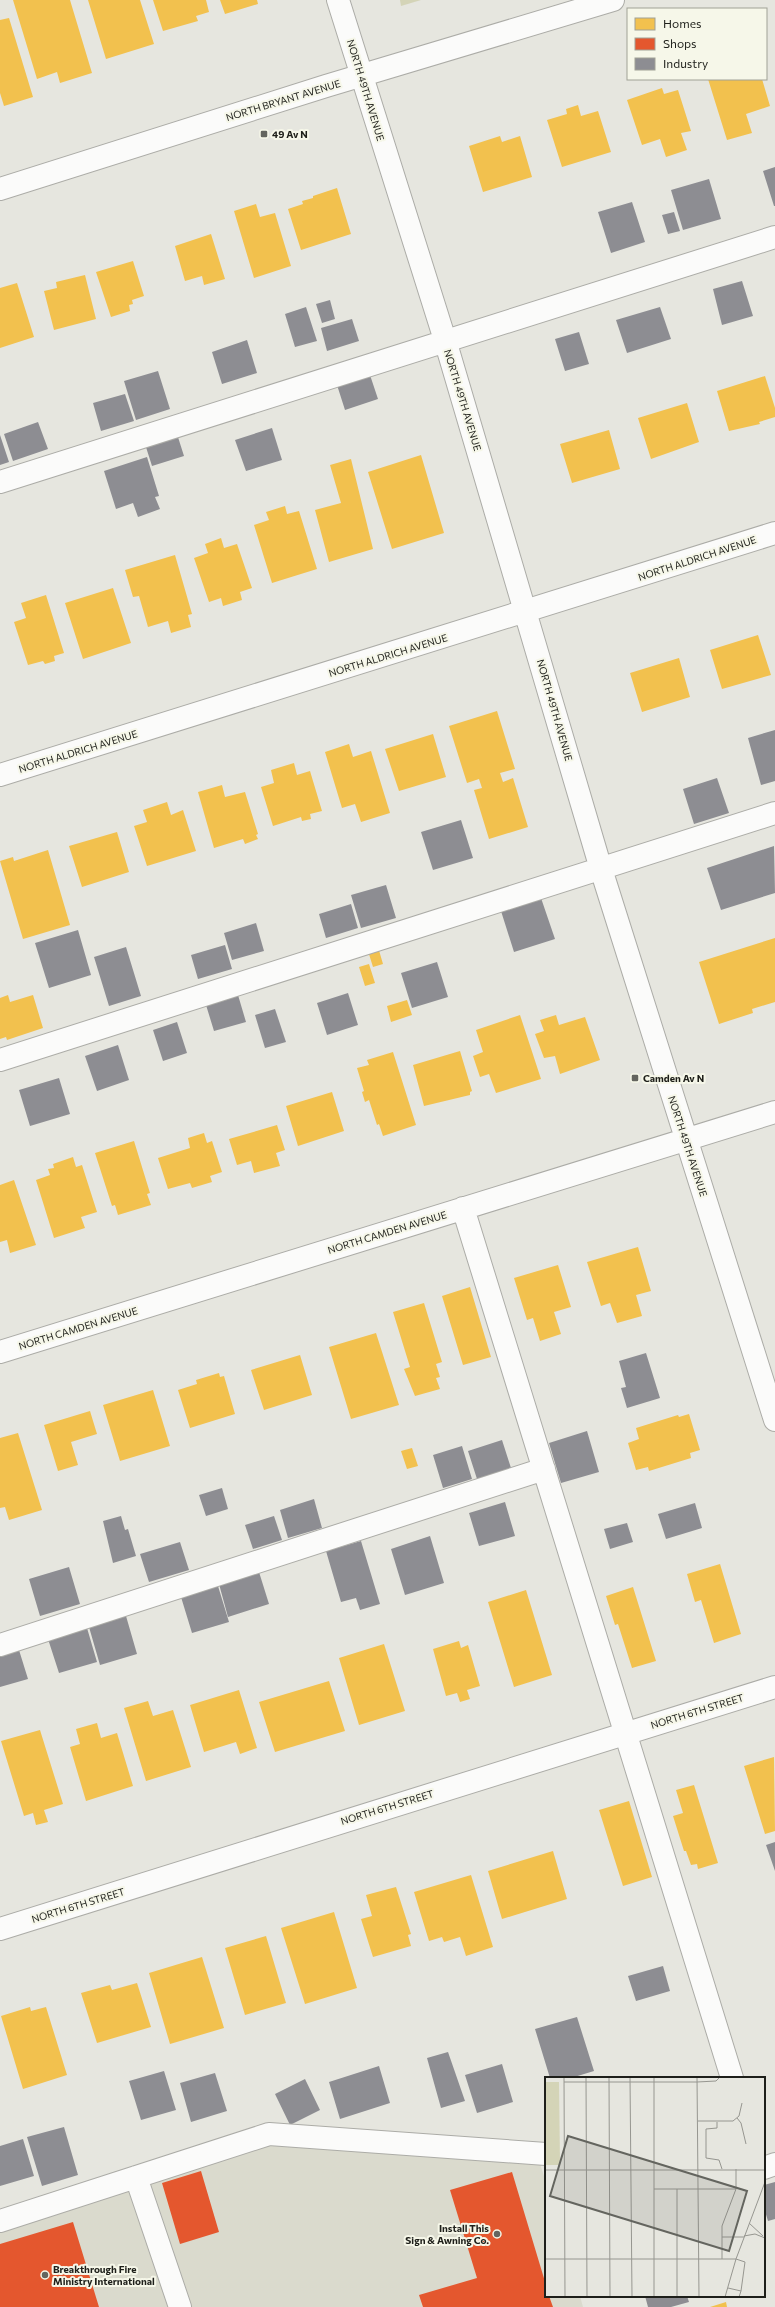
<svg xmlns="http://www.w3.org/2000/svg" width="775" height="2307" viewBox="0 0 775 2307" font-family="Commissioner,sans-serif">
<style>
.built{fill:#dadacd}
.green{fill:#d4d4b7}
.homes{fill:#f2c14e}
.shops{fill:#e4572e}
.industry{fill:#8d8d92}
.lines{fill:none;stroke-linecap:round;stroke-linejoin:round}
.minor-casing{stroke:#acaca7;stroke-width:24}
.minor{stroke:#fbfbfa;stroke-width:22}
.poi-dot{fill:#64655f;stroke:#f6f7e9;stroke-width:1.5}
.labels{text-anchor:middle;stroke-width:4;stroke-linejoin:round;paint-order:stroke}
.street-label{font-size:10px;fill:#1e1f1a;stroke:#f6f7e9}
.poi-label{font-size:10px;font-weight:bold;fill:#1e1f1a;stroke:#f6f7e9;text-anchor:start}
.inset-road{fill:none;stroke:#969690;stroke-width:1}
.view{fill:#64655f;fill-opacity:0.15;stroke:#64655f;stroke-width:2}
.inset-edge{fill:none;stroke:#1e1f1a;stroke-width:2}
</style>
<rect width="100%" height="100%" fill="#e6e6df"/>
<path class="built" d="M257 2139 538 2157 546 2183V2296H580L583 2307H0V2219Z"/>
<path class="green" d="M400 0H421L401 6Z"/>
<path class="homes" d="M13 0H70L92 73 60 83 57 72 37 79Z
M88 0H140L154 44 106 59Z
M153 0H206L209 12 196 16 198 21 163 31Z
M220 0H257L258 4 225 14Z
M9 18 33 97 4 106 0 93V20Z
M708 79H762L770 106 746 114 752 133 727 140Z
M662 88 664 94 678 90 691 131 681 133 687 150 666 157 660 139 642 145 627 100Z
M578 105 581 116 598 111 611 152 562 167 547 120 567 114 566 109Z
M500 136 502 142 520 136 532 177 483 192 469 146Z
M337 188 351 234 301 250 288 209 303 204 302 201 313 198V196Z
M256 204 260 217 275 213 291 266 254 278 234 211Z
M211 234 225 279 204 285 202 276 185 281 175 246Z
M133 261 144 296 132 300 133 304 129 305 130 311 111 317 96 272Z
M85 275 96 319 54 330 44 291 57 288 56 282Z
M17 283 34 337 0 348V288Z
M765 376 775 408V417L759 422 760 424 729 431 717 391Z
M687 403 699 442 651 459 638 418Z
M609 430 620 469 572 483 560 444Z
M421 455 444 533 392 549 368 472Z
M351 459 373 549 329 562 315 510 341 503 330 465Z
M285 506 287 514 299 511 317 569 272 583 254 525 269 520 266 512Z
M221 538 224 548 237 544 252 588 240 592 242 600 223 606 221 598 209 602 194 558 208 553 205 544Z
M175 555 192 614 188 615 191 627 171 633 168 621 148 627 139 596 133 597 125 570Z
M113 588 131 643 83 659 65 603Z
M46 595 64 653 54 656 55 661 45 664 43 661 28 665 14 622 26 618 21 603Z
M758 635 771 675 722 689 710 650Z
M679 658 690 697 642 712 630 673Z
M497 711 515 769 500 773 503 782 513 778 528 827 489 839 474 790 482 788 479 779 467 783 449 726Z
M433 734 446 777 399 791 385 749Z
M349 744 353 757 371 751 390 813 361 822 355 804 342 808 325 752Z
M294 763 297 775 310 771 322 811 310 814 311 819 302 821 301 817 273 826 261 787 274 783 271 770Z
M222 785 225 797 245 792 258 834 256 835 258 839 245 844 243 839 214 848 198 792Z
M167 802 171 815 183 810 196 851 147 866 134 826 147 822 143 810Z
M117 832 129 872 82 887 69 846Z
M48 850 70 925 23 939 0 861 13 857 14 861Z
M775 938V1002L752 1009 753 1013 719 1024 699 962Z
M378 947 383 964 373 967 368 951Z
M369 964 375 983 365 986 359 967Z
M8 995 10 1002 33 995 43 1028 7 1040 6 1037 0 1039V998Z
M407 1000 412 1015 391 1022 387 1006Z
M520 1015 541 1079 496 1093 489 1074 480 1077 473 1056 483 1052 476 1030Z
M556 1015 559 1025 585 1017 600 1060 560 1074 555 1056 544 1058 535 1034 544 1031 540 1020Z
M460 1051 472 1091 470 1092V1095L424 1106 413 1065Z
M393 1052 416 1125 383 1136 379 1124 377 1125 369 1100 365 1102 362 1092 364 1091 357 1068 369 1065 367 1060Z
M332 1092 344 1131 298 1146 286 1106Z
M277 1125 285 1150 276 1153 280 1166 254 1173 251 1161 237 1165 229 1139Z
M204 1133 207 1143 212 1141 222 1172 210 1176 212 1182 192 1188 190 1183 168 1189 158 1158 190 1148 188 1138Z
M134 1141 150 1193 147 1194 151 1205 118 1215 115 1205 112 1206 95 1153Z
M73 1157 76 1167 82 1165 97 1212 81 1217 85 1228 54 1238 36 1180 50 1175 48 1169 54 1168 53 1164Z
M14 1180 36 1245 10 1253 7 1240 0 1242V1185Z
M638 1247 651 1291 636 1295 642 1316 617 1323 610 1303 601 1306 587 1262Z
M558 1265 571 1307 554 1312 561 1334 540 1341 533 1318 527 1320 514 1278Z
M470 1287 491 1357 463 1365 442 1296Z
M424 1303 442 1362 436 1364 440 1377 436 1378 440 1389 415 1396 404 1369 410 1367 393 1312Z
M376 1333 399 1405 351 1419 329 1347Z
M300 1355 312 1395 264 1410 251 1370Z
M219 1373 220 1377 224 1376 235 1414 190 1428 178 1390 197 1384 196 1380Z
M153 1390 170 1446 120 1461 103 1405Z
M90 1411 97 1434 71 1442 78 1465 58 1471 44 1425Z
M689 1414 700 1450 690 1453 691 1458 649 1471 648 1467 636 1470 628 1443 639 1439 636 1428 678 1415 679 1417Z
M18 1433 42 1510 9 1520 5 1507 0 1508V1438Z
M412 1448 418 1466 407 1469 401 1451Z
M720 1564 741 1634 714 1643 701 1600 695 1602 687 1574Z
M633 1587 656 1661 632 1668 618 1624 615 1625 606 1596Z
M526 1590 552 1675 514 1687 488 1602Z
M459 1641 461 1648 468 1645 480 1686 467 1690 470 1699 460 1702 457 1693 446 1696 433 1649Z
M384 1644 405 1711 359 1725 339 1658Z
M329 1681 345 1731 275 1752 259 1702Z
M239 1690 257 1748 240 1754 236 1742 204 1752 190 1705Z
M148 1701 153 1716 173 1710 191 1767 146 1781 124 1708Z
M97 1723 101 1738 117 1733 133 1786 86 1801 70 1747 80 1744 76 1729Z
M40 1730 63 1804 44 1810 48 1822 36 1825 33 1813 24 1816 1 1741Z
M774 1757 775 1831 765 1834 744 1766Z
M694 1785 718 1863 698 1869 697 1864 691 1865 686 1851H684L673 1816 683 1813 676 1790Z
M629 1801 652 1877 623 1886 599 1810Z
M553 1851 567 1899 502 1919 488 1871Z
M471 1875 493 1947 466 1956 460 1937 444 1942 442 1937 429 1941 414 1892Z
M396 1887 411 1934 408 1935 411 1946 373 1957 361 1919 372 1916 366 1895Z
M334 1912 357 1988 305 2004 281 1928Z
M266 1936 286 2003 245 2015 225 1948Z
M202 1957 224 2028 170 2044 149 1973Z
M137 1983 151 2027 97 2043 81 1993 110 1985 112 1990Z
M30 2007 31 2011 46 2007 67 2075 23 2089 1 2016Z
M726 2302 727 2307H710Z"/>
<path class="shops" d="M201 2171 219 2232 180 2244 162 2183Z
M512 2172 546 2285V2296H549L553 2307H423L419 2295 477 2278 450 2190Z
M73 2222 99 2307H0V2244Z"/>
<path class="industry" d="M775 167V206H774L763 171Z
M709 179 721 219 683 230 671 190Z
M632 202 645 242 611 253 598 212Z
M674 212 680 231 668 234 662 215Z
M742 281 753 316 722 325 713 289Z
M330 300 335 319 322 323 316 304Z
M306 307 317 341 295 347 285 314Z
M660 307 671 339 627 353 616 320Z
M352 319 359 341 327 351 321 328Z
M579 332 589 364 565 371 555 339Z
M247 340 257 373 222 384 212 352Z
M158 371 170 409 136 420 124 381Z
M370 375 378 399 345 410 337 385Z
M125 394 134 421 101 431 93 403Z
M38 422 48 449 13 461 4 434Z
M272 428 282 460 246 471 235 440Z
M177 434 184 456 152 466 145 444Z
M0 435 9 462 0 465Z
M147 457 159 496 155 497 160 509 138 517 133 503 116 509 104 471Z
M775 730V781L761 785 748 738Z
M717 778 729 813 694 824 683 789Z
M461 820 473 858 433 870 421 832Z
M774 846 775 893 721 910 707 868Z
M386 885 396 918 361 928 351 895Z
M541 898 555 939 514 952 501 911Z
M351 904 358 928 326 938 319 914Z
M256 923 264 951 232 960 224 933Z
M78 930 91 975 49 988 35 943Z
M225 945 232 969 198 979 191 955Z
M126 947 141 996 109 1006 94 957Z
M437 962 448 997 412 1008 401 973Z
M348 993 358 1025 327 1035 317 1003Z
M238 995 246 1022 214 1031 206 1005Z
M275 1009 286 1042 265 1048 255 1015Z
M177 1022 187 1053 163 1061 153 1030Z
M118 1045 129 1080 97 1091 85 1056Z
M59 1078 70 1114 30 1126 19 1090Z
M646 1353 660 1398 627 1408 621 1388 626 1387 619 1361Z
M587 1431 599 1472 561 1483 549 1443Z
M502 1440 511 1468 477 1479 468 1451Z
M462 1446 472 1479 443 1488 433 1455Z
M222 1488 228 1509 206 1516 199 1495Z
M314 1499 322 1528 288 1538 280 1510Z
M505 1502 515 1536 479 1546 469 1513Z
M695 1503 702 1528 666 1539 658 1514Z
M121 1516 125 1530 128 1529 136 1556 113 1563 103 1521Z
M274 1516 282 1540 253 1549 245 1525Z
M627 1523 633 1542 610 1549 604 1529Z
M430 1536 444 1583 405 1595 391 1549Z
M361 1541 380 1604 360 1610 356 1598 341 1602 326 1551Z
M180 1542 189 1570 149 1582 140 1554Z
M69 1567 80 1604 40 1616 29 1579Z
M259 1572 269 1604 228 1617 219 1584Z
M218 1586 229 1622 192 1633 181 1597Z
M126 1616 137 1654 100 1665 89 1627Z
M87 1628 97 1662 59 1673 48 1639Z
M19 1650 28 1679 0 1687V1656Z
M775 1842V1871L766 1845Z
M663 1966 670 1991 636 2001 628 1976Z
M577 2017 594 2071 571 2078H550L535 2029Z
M448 2052 465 2101 441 2108 427 2058Z
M502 2064 513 2102 477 2113 465 2075Z
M379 2066 390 2103 340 2119 329 2082Z
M164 2071 176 2110 141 2120 129 2081Z
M215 2073 227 2111 191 2122 180 2083Z
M305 2079 320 2110 290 2125 275 2094Z
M64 2127 78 2175 42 2186 27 2137Z
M23 2139 34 2176 0 2186V2146Z
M775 2182V2219L768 2221 764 2208V2185Z
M645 2296H687L689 2302 671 2307H648Z"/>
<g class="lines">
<defs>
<path id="minor" d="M338 0 445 340 601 869 775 1420
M0 189 326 86 613 0
M0 482 775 237
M0 775 775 533
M0 1060 775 813
M463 1208 732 2078
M0 1352 775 1112
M0 1645 544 1469
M0 1929 775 1687
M764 2168 775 2164
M136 2177 180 2307
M0 2221 269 2134 546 2154"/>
</defs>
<use href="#minor" class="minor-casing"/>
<use href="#minor" class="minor"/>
</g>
<g class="poi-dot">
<rect x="260" y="130" width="8" height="8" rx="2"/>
<rect x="631" y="1074" width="8" height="8" rx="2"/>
<circle cx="497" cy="2234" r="4"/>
<circle cx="45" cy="2275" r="4"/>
</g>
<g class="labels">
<g class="street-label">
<text transform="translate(366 90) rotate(73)" y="4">NORTH 49TH AVENUE</text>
<text transform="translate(283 100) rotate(-17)" y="4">NORTH BRYANT AVENUE</text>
<text transform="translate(463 400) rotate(73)" y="4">NORTH 49TH AVENUE</text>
<text transform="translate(697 558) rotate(-18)" y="4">NORTH ALDRICH AVENUE</text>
<text transform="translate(388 655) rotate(-17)" y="4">NORTH ALDRICH AVENUE</text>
<text transform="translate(555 710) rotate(74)" y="4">NORTH 49TH AVENUE</text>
<text transform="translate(78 751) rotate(-17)" y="4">NORTH ALDRICH AVENUE</text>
<text transform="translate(688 1146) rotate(72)" y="4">NORTH 49TH AVENUE</text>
<text transform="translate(387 1232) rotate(-17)" y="4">NORTH CAMDEN AVENUE</text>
<text transform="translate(78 1328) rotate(-17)" y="4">NORTH CAMDEN AVENUE</text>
<text transform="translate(697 1711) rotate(-17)" y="4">NORTH 6TH STREET</text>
<text transform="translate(387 1807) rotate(-17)" y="4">NORTH 6TH STREET</text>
<text transform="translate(78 1905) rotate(-17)" y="4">NORTH 6TH STREET</text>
</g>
<g class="poi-label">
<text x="272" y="138">49 Av N</text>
<text x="643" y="1082">Camden Av N</text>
<text x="489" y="2232" text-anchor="end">Install This<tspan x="489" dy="12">Sign &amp; Awning Co.</tspan></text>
<text x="53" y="2273">Breakthrough Fire<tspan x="53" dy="12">Ministry International</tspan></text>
</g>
</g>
<g transform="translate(545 2077)">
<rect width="220" height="220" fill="#e6e6df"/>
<path d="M0 5H14L15 88H0Z" fill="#d4d4b7"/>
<path class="inset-road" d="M19 0 20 220M41 0 42 220M64 0 65 220M85 0 87 220M109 0V220M152 0 154 220M19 5H152L171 4 175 0M192 41 196 46 201 67M153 44H188L194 39 197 26M172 45V51L161 52V81L174 83 177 92M0 93H220M109 112H191M132 112V220M204 146 218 159M199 159 210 157 220 161M177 160H199M0 182H191L200 185 196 214M177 182V149L191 112V92M183 211 196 214 194 220M180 220 191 182 220 105"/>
<path class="view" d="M23 59 202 114 184 174 5 119Z"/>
<rect width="220" height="220" class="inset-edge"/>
</g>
<rect x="627" y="8" width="140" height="72" fill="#f6f7e9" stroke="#a0a196"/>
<rect x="635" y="18" width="20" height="12" fill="#f2c14e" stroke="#a0a196"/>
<text x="663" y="28" font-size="12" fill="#1e1f1a">Homes</text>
<rect x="635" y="38" width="20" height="12" fill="#e4572e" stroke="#a0a196"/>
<text x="663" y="48" font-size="12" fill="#1e1f1a">Shops</text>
<rect x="635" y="58" width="20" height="12" fill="#8d8d92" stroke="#a0a196"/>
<text x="663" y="68" font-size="12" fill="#1e1f1a">Industry</text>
</svg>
